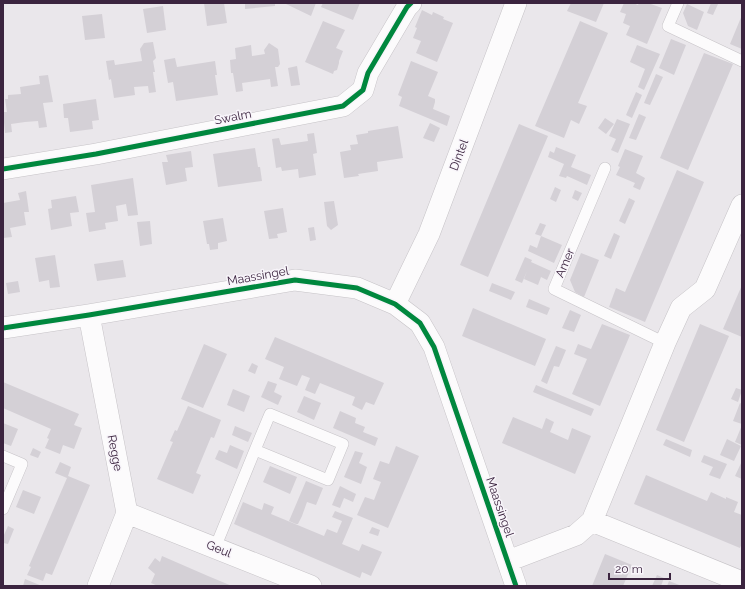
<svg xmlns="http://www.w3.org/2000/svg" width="745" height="589" viewBox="0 0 745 589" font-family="Raleway,sans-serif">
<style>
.building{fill:#d4d0d6}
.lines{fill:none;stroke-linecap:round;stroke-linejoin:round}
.lane-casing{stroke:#c6c3c7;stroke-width:12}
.street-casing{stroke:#c6c3c7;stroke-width:22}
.lane{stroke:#fcfbfc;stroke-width:11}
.street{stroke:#fcfbfc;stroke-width:21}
.cycleway-casing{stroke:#f8f5fa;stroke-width:8}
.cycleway{stroke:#00873e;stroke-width:5}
.labels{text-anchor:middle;stroke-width:3;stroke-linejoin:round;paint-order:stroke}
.street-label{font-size:12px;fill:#3b243f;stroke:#f8f5fa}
</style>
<rect width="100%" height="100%" fill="#eae7eb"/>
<path class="building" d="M204 3H224L227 23 207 26Z
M245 3H275V6L245 9Z
M287 3H316L311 16 286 4Z
M323 3H360L353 20 321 7Z
M571 3H604L596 22 567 11Z
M624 3H633L638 5 639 3H648L662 8 647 44 626 35 630 26 623 23 626 14 620 12Z
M711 3 718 4 713 15 707 13Z
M687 4 704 12 697 30 688 26 683 13Z
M163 6 166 30 147 33 143 9Z
M422 10 432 15 433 12 444 17 443 19 453 23 437 62 416 53 421 41 413 38 417 28 415 27Z
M102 14 105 38 85 40 82 16Z
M742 15V49L730 44Z
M323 21 345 30 336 48 343 51 339 61V63L337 70 334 71 333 74 305 62Z
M580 21 608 33 578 103 587 106 579 124 571 120 564 138 535 126Z
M671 39 686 45 674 75 659 68Z
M153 42 156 58 153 61 155 72H153L156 92 149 93 148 86 134 87 135 95 114 98 111 79 109 80 106 61 114 60 115 65 142 61 140 49 144 43Z
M269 43 278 49 280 64 278 67H275L278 86 271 87 270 79 242 83 243 91 236 92 233 73H231L230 60 236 59 235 48 251 45 252 56 265 54 264 50Z
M637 45 660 54 644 90 638 87 645 69 630 62Z
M704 53 733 64 688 170 660 158Z
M175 58 177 67 215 61 217 75H215L218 95 176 101 173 82 168 83 164 60Z
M411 61 438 72 428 96 435 99V102L433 109 450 116 447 126 399 106 402 97 398 95Z
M297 66 300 85 291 86 288 68Z
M656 74 663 77 650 105 644 103Z
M48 75 53 102 43 103 47 127 39 128 38 121 25 122 11 124 12 132 5 133 3 112H7L5 99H8V95L21 94 20 87 40 84 39 76Z
M636 92 642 95 632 118 626 115Z
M96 99 99 120 92 121 93 129 70 132 68 118H64L63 104Z
M639 114 646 117 636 140 629 138Z
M605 118 614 124 606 134 598 128Z
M617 119 630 124 618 153 611 150 616 139 609 136Z
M430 123 440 128 434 142 423 138Z
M519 124 548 136 488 277 460 265Z
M398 126 403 158 377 162 378 171 358 174 359 176 344 178 340 152 351 150 350 145 358 144 356 135 368 133V131Z
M314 133 317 153 313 154 316 175 299 178 298 169 282 171 281 167 276 168 272 139 279 138 281 145 308 141 307 134Z
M556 147 576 155 571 167 591 175 587 185 567 176 566 178 559 176 564 164 548 157 550 151 554 153Z
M255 148 258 167H260L262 181 218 187 213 154Z
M625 149 643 156 636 173 645 178 640 190 633 187 635 183 616 175 620 167 618 166Z
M191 151 193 167 185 168 187 181 166 185 162 162H168L166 155Z
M677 170 704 182 645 322 609 307 616 288 625 292Z
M133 178 138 215 128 216 126 204 116 206 118 221 105 223 106 229 89 232 86 213 95 212 91 185Z
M555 187 561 190 556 202 550 199Z
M575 190 582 193 578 201 572 198Z
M26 191 29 212H24L26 225 10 228 12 237 3 238V203L20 200 18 193Z
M76 196 79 212 70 213 72 226 51 230 48 209 52 208 51 200Z
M629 198 635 201 625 224 619 221Z
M334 201 338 225 331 230 327 226 324 202Z
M283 208 287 232 277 234 278 238 269 239 264 211Z
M223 218 227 241 218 243V249L210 250 209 244H207L203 221Z
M150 221 152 244 140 246 137 222Z
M540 223 546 225 541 236 535 234Z
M314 227 316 240 310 241 308 228Z
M614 233 620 236 611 259 604 256Z
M541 236 562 245 554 263 528 251 530 245 537 248Z
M581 253 599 260 584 297 575 292 570 280Z
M55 255 60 287 50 288 49 280 39 282 35 258Z
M525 257 532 260 531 262 551 271 547 280 541 277 538 285 524 279 527 271 522 283 515 280Z
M123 260 126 277 97 281 94 264Z
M18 281 20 292 8 294 6 283Z
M492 283 515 292 511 300 489 291Z
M742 285V337L723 329Z
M529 299 550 308 547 315 526 307Z
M473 308 546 339 535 366 462 336Z
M570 310 581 315 574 332 562 328Z
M602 324 630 335 600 406 572 394 587 359 574 354 578 344 591 349Z
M700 324 729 336 684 442 656 430Z
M275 337 384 383 374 405 366 402 362 410 352 405 355 397 320 383 315 394 305 390 310 378 302 375 297 386 279 379 284 367 265 359Z
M204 344 227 354 203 408 181 399Z
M556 346 566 350 559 367 554 366 547 384 541 381Z
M252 363 258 366 255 374 248 371Z
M268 381 277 384 274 392 282 396 278 405 261 397Z
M3 382 79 414 74 425 82 428 74 449 63 445 60 454 45 448 49 439 47 438 51 429 3 408Z
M536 385 594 409 591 416 533 392Z
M736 388 742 390 738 402 731 399Z
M233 389 250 396 244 412 227 405Z
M304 396 321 403 314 420 297 412Z
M740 403 742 404V424L733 421Z
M188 406 221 420 214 438 211 437 196 473 201 475 193 494 157 479 173 442 170 441 175 430 177 431Z
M340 411 356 418 355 423 365 427 363 432 378 438 375 446 333 428Z
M513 417 542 429 546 418 554 422 550 432 568 440 572 428 591 436 575 474 502 443Z
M3 423 18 429 11 446 3 443Z
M742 425V445L735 442Z
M235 426 252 433 248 442 232 435Z
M666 439 692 450 690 457 663 445Z
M727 439 741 446 734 461 720 455Z
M230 445 244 451 237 469 215 459 219 450 227 453Z
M396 446 419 456 388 528 357 515 365 497 374 500 381 482 373 479 380 461 389 464Z
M33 448 41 452 38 458 30 455Z
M355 451 363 453 359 463 367 467 361 484 344 477Z
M704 455 727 464 720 479 709 475 713 467 701 462Z
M742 461V479L735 476Z
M60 462 71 467 68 476 90 485 52 575 46 573 43 581 27 575 31 567 29 566 67 478 55 473Z
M270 466 297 477 290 494 263 482Z
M646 475 707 501 711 492 726 499V497L738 502 734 512 742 515V543L740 548 634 504Z
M306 481 323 488 316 505 307 502 302 516 298 524H296L289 521Z
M340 486 356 494 353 502 344 498 340 508 332 505Z
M23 490 41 497 34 514 16 507Z
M243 502 262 510 264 503 274 507 271 514 324 536 327 529 337 533 342 521 332 517 335 511 353 518 342 544 359 551 362 544 382 552 371 576 362 572 360 578 234 524Z
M8 526 14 529 8 544 3 543V537Z
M372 527 380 530 378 536 369 533Z
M605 554 632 565 623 586H592Z
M162 556 208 576 232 586H158L151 583 155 574 148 568 155 558 160 562Z
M657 575 664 578 661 586H652Z
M25 579 42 586H23Z
M669 581 682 586H667Z"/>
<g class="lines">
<defs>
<path id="lane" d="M678 3 668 26 742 61
M605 168 554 289 665 343
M270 414 343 444 328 480 255 450Z
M3 456 22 464 3 509
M215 548 255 450"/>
<path id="street" d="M3 169 96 154 343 106 363 90 368 73 407 7 411 3
M395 304 429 234 516 3
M89 315 127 513 98 586
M3 328 89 315 295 280 357 288 395 304 420 323 434 347 516 586
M127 513 311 586
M592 521 742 582
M508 561 576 535 592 521 665 343 681 308 705 289 742 205"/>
</defs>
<use href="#lane" class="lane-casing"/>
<use href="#street" class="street-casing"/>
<use href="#lane" class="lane"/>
<use href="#street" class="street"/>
<defs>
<path id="cycleway" d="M3 169 96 154 343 106 363 90 368 73 407 7 411 3
M3 328 89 315 295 280 357 288 395 304 420 323 434 347 516 586"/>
</defs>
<use href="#cycleway" class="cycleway-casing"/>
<use href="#cycleway" class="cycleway"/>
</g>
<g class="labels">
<g class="street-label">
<text transform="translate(233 117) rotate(-11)" y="4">Swalm</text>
<text transform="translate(459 155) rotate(-69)" y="4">Dintel</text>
<text transform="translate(565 263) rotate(-67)" y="4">Amer</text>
<text transform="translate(258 276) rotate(-10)" y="4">Maassingel</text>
<text transform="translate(115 453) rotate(79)" y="4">Regge</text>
<text transform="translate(500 507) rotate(71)" y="4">Maassingel</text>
<text transform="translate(219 549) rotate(22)" y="4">Geul</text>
</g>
</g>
<rect width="745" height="589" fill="none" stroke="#3b243f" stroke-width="8"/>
<path d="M609 573v6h61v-6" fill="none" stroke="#3b243f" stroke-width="2"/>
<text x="615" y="573" font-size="12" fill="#3b243f" stroke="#f8f5fa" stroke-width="3" paint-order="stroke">20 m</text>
</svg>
